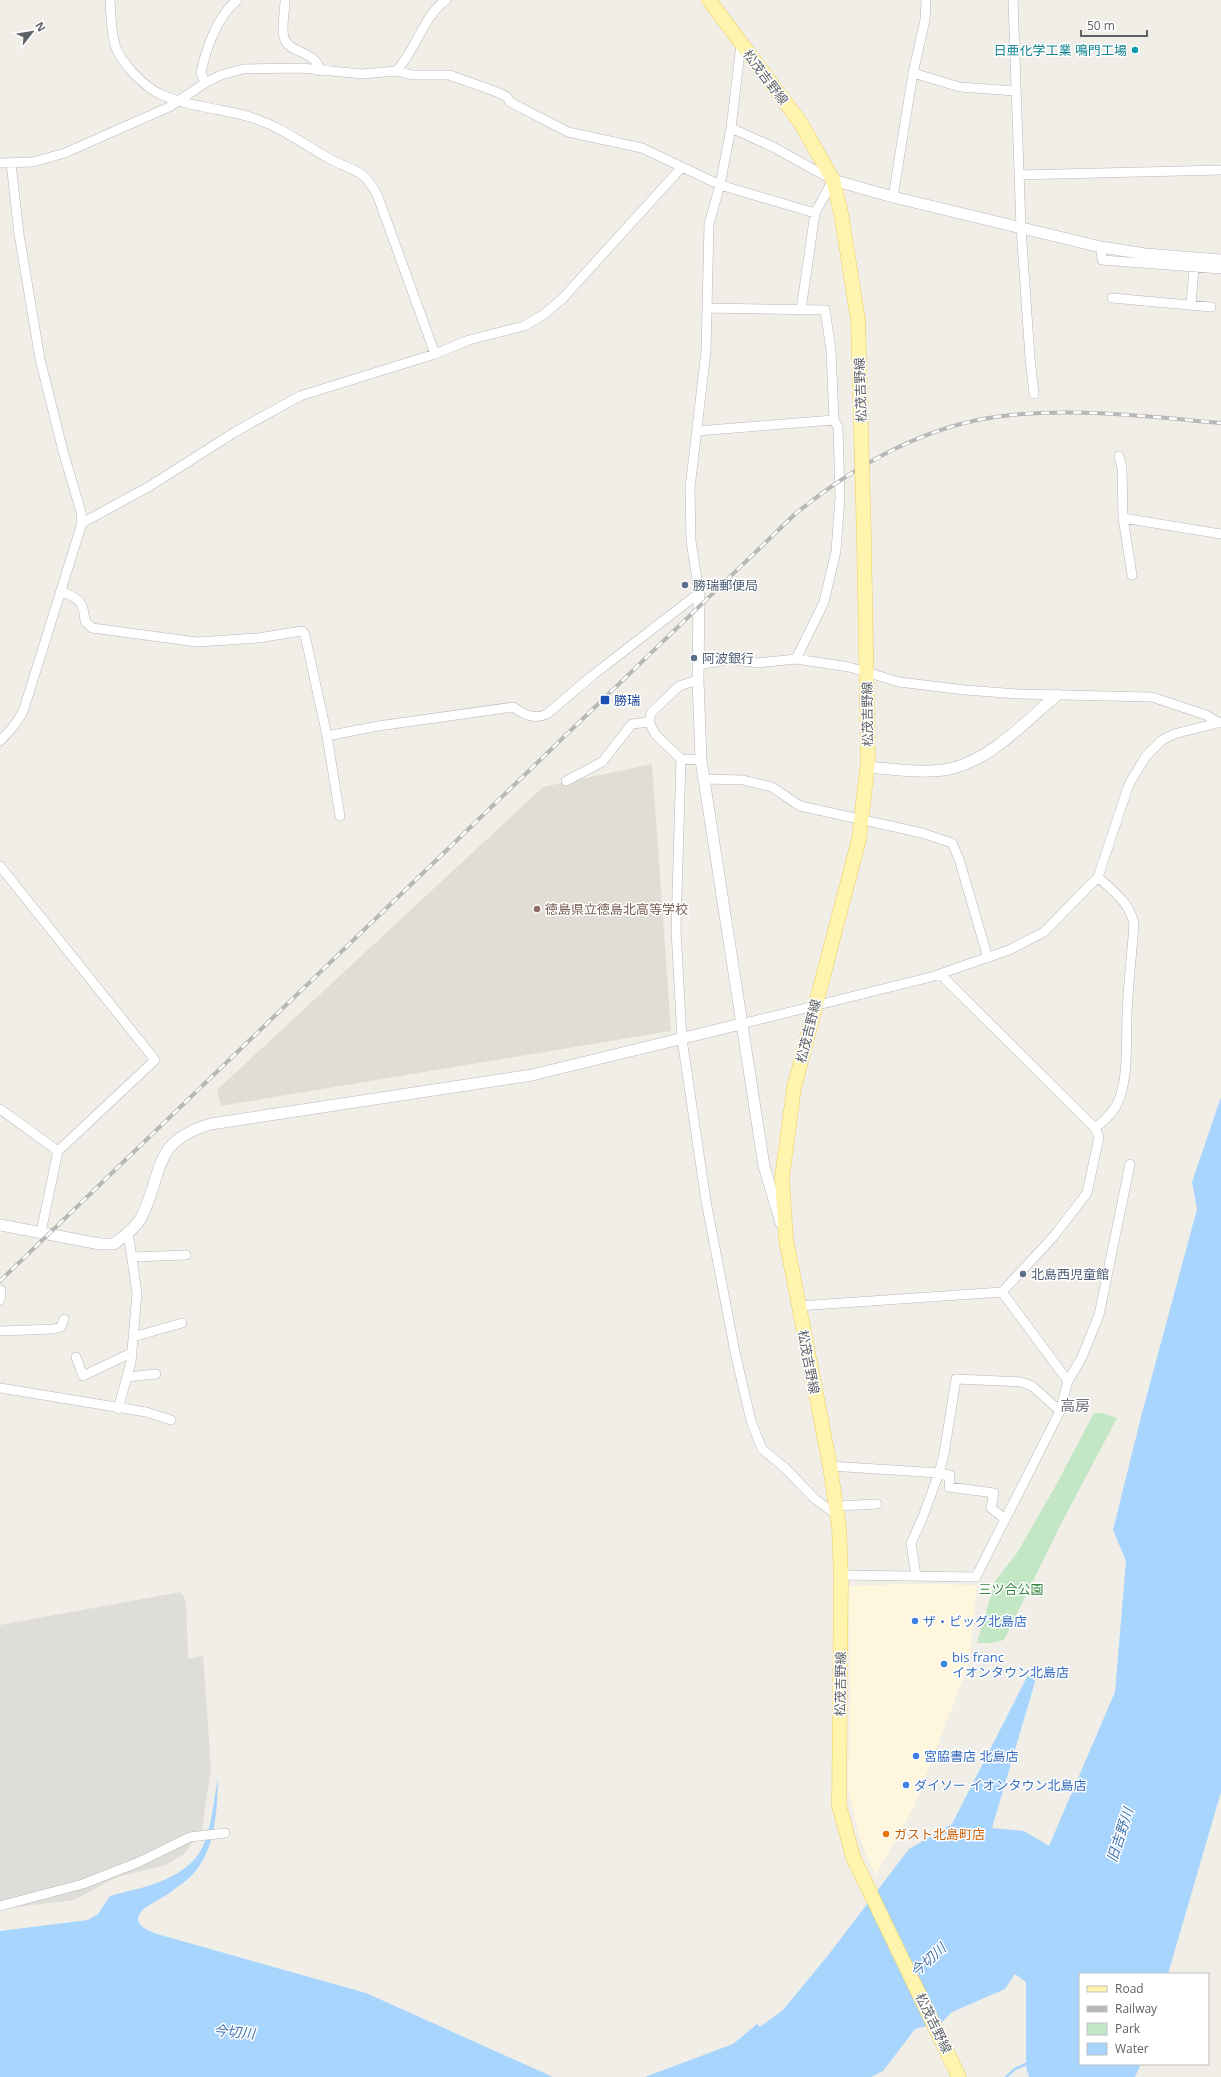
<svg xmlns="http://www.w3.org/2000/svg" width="1221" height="2077" viewBox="0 0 1221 2077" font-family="'Open Sans','Noto Sans JP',sans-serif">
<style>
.commercial{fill:#fef7dd}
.industrial{fill:#dfddd8}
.education{fill:#e0ddd4}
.green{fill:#c3e7c5}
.water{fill:#a8d5fe}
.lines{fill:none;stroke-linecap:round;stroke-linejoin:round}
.stream{stroke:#a8d5fe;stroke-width:2.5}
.minor-casing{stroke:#b6b8bc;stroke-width:10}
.tertiary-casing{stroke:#b6b8bc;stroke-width:12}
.primary-casing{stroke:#f0cd5f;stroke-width:15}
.minor{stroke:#fff;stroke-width:9}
.tertiary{stroke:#fff;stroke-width:11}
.primary{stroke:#fef4ad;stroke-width:14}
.rail-casing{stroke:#b6b7b7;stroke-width:4}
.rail{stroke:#fff;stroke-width:2.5;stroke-dasharray:8;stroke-linecap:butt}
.primary-bridge-casing{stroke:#f0cd5f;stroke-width:15;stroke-linecap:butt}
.primary-bridge{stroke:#fef4ad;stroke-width:14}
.culture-dot{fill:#0f9aa8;stroke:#fff;stroke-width:1.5}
.service-dot{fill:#5c6f8a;stroke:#fff;stroke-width:1.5}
.transit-dot{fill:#1a4fb4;stroke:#fff;stroke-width:1.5}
.education-dot{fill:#8d6e63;stroke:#fff;stroke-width:1.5}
.shop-dot{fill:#3f7fe0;stroke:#fff;stroke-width:1.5}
.food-dot{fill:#e8710a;stroke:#fff;stroke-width:1.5}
.labels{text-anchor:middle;stroke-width:3;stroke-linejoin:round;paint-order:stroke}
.culture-label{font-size:13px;fill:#0d838f;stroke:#fff;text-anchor:end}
.street-label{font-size:13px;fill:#5e6166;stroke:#fff}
.service-label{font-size:13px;fill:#4e5e75;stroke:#fff;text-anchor:start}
.transit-label{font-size:13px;fill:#164399;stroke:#fff;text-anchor:start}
.education-label{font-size:13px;fill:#785e54;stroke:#fff;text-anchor:start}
.park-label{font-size:13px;fill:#36853d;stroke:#fff}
.shop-label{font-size:13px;fill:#366cbe;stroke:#fff;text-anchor:start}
.food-label{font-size:13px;fill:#c56008;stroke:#fff;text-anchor:start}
.water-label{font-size:14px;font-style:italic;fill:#4375b1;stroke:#fff}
.quarter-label{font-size:15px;fill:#6f7378;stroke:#fff}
</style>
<rect width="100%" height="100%" fill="#f0eee6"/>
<path class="commercial" d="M911 1584 977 1585 969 1663 914 1807 875 1876 858 1833 848 1788 850 1699 848 1586Z"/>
<path class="industrial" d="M181 1592 186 1602 188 1659 203 1656 211 1769 202 1829 184 1854 166 1865 117 1877 74 1900 0 1909V1625Z"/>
<path class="education" d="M652 764 671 1031 221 1106 217 1090 543 787Z"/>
<path class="green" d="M1094 1413H1102L1117 1418 1062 1522 1004 1640 990 1643H977L995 1581 1017 1553 1055 1487Z"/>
<path class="water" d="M1221 1097V1792L1168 1974H1080V2064H1141L1135 2077H1029L1026 2067V1982L1015 1974 1005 1989 952 2012 942 2022 915 2029 883 2071 871 2077H645L733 2044 757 2024 760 2027 783 2010 829 1954 909 1849 952 1824 1027 1677 1031 1674 1034 1676 1035 1682 992 1828 1024 1831 1049 1846 1115 1692 1126 1561 1113 1530 1141 1417 1197 1209 1192 1182Z
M218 1778C217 1810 216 1849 193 1874 187 1881 178 1886 171 1892 165 1897 143 1907 141 1912 132 1925 147 1930 157 1934L366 1993 553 2077H0V1931L88 1920 98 1914 110 1896C144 1887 192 1879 205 1841 212 1822 214 1799 218 1778Z"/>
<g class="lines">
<path class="stream" d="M1006 2077 1015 2069 1026 2064"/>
<defs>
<path id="minor" d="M110 0C111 15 111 31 115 45 120 62 145 88 162 95 174 100 187 104 200 106 217 110 236 112 253 118 281 127 303 144 328 158 353 172 364 167 378 197L435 354
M285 0C285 11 281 27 284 38 289 54 316 50 320 71
M1013 0 1021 228 1030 358 1034 394
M396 71C417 50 422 17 446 0
M913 73 960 87 1016 91
M205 83 201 73C206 48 217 17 237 0
M731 128 773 147 833 180 815 213 801 310
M0 163 33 162 65 153 169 107 205 83 221 75 243 69 301 68 362 74 396 71 412 75H449L497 92 507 97 510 102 568 132 642 148 720 185 815 213
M1019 175 1221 170
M893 197 913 73 925 20 926 0
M1101 247 1102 260 1221 269
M1112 298 1211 307
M1191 305 1194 267
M707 308 825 310 831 350 834 420 838 427 840 497 836 551 824 602 796 659
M697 431 834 420
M1119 456 1122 468 1123 518 1132 575
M1123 518 1221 534
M82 523 150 486 235 432 300 396 435 354 469 340 524 326 543 315 563 298 682 167
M61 591C80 600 83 600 85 621L92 628 197 642 258 638 302 631 305 635 327 736 340 816
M699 665 729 659 757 663 796 659 849 667 899 682 965 690 1018 694 1152 697 1206 715 1219 723
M649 722 655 734 681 759 701 760
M327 736 378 726 513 707C525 715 534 720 547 714L593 675 699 593 691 541 690 488 706 351 709 224 720 185 731 128 741 44
M0 741 13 727 23 712 82 523 81 512 63 451 40 359 19 234 11 163
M681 759 676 930 682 1039 706 1201 735 1352 751 1421 762 1449 785 1468 815 1499 838 1516
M704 779 743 780 772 787 800 806 922 833 952 843 959 859 988 958
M566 781 602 762 632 724 649 722 651 713 679 686 698 680
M0 866 155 1060 58 1151 41 1232
M741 1024 931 977 1009 950 1044 932 1098 877 1129 784 1146 756 1162 740 1174 734 1221 722
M0 1109 58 1151
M1095 1128C1103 1122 1111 1114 1116 1106 1129 1083 1126 1041 1127 1015 1128 985 1132 954 1134 924 1130 903 1114 892 1098 877
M132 1257 186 1255
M1002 1292 1068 1381
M0 1300 1 1290
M798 1306 1002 1292 1054 1236 1087 1193 1099 1137 1095 1128 940 974
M0 1331 54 1329 61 1327 64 1319
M133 1337 182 1323
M76 1357 83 1376 131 1353
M127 1377 156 1374
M0 1388 146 1412 171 1420
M118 1409 131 1362 137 1293 128 1232
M830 1466 939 1473 944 1454 956 1379 1021 1382 1032 1386 1060 1411
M836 1506 877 1504
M841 1575 976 1577 1060 1411 1068 1381 1082 1357 1099 1315 1130 1164
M916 1576 911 1543 922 1519 939 1473 950 1475 949 1487 994 1493 991 1508 1005 1519
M0 1906 83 1884 139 1862 190 1837 225 1833"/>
<path id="tertiary" d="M833 180 893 197 1101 247 1145 254 1221 260
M699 593 698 680 701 760 764 1166 781 1223
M867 767C893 769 923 774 949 769 991 760 1025 722 1057 695
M0 1225 100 1244H114C123 1237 137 1227 142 1216 164 1170 152 1141 211 1124L532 1075 741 1024"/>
<path id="primary" d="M709 0 800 122 833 180 841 213 858 320 860 392
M864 539 868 761 859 839 794 1088 782 1178 786 1239 830 1466 839 1527 841 1575 839 1805 853 1857 959 2077"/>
</defs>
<use href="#minor" class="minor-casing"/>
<use href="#tertiary" class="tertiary-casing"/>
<use href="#primary" class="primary-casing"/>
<use href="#minor" class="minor"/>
<use href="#tertiary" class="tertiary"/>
<use href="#primary" class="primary"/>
<defs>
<path id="rail" d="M0 1281 794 515C856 464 931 422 1012 415 1081 408 1152 417 1221 423"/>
</defs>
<use href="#rail" class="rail-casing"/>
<use href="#rail" class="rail"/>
<defs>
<path id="primary-bridge" d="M860 392 864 539"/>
</defs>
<use href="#primary-bridge" class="primary-bridge-casing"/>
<use href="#primary-bridge" class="primary-bridge"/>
</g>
<circle class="culture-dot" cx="1135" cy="50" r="4"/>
<g class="service-dot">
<circle cx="685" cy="585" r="4"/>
<circle cx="694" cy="658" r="4"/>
<circle cx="1023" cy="1274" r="4"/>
</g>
<rect class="transit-dot" x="600" y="695" width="10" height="10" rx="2"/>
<circle class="education-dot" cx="537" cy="909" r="4"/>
<g class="shop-dot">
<circle cx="915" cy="1621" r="4"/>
<circle cx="944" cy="1664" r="4"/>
<circle cx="916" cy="1756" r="4"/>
<circle cx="906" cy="1785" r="4"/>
</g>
<circle class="food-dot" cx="886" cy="1834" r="4"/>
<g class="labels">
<g class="culture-label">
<text x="1127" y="55">日亜化学工業 鳴門工場</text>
</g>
<g class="street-label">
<text transform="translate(766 77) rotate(53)" y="5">松茂吉野線</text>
<text transform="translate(860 390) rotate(-92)" y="5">松茂吉野線</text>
<text transform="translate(867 714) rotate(-91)" y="5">松茂吉野線</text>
<text transform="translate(808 1031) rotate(-76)" y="5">松茂吉野線</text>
<text transform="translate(809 1362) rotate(79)" y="5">松茂吉野線</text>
<text transform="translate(840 1684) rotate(-89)" y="5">松茂吉野線</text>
<text transform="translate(934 2023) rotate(64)" y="5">松茂吉野線</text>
</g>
<g class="service-label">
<text x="693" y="590">勝瑞郵便局</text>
<text x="702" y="663">阿波銀行</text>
<text x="1031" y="1279">北島西児童館</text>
</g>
<g class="transit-label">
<text x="614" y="705">勝瑞</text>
</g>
<g class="education-label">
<text x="545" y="914">徳島県立徳島北高等学校</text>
</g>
<g class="park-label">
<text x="1011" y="1594">三ツ合公園</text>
</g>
<g class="shop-label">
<text x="923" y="1626">ザ・ビッグ北島店</text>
<text x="952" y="1662">bis franc<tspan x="952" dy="15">イオンタウン北島店</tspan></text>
<text x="924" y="1761">宮脇書店 北島店</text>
<text x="914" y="1790">ダイソー イオンタウン北島店</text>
</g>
<g class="food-label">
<text x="894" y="1839">ガスト北島町店</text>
</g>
<g class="water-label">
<text transform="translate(1120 1835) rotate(-72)" y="5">旧吉野川</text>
<text transform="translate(928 1960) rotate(-42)" y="5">今切川</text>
<text transform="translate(234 2032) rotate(5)" y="5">今切川</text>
</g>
<g class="quarter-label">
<text x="1075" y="1411">高房</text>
</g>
</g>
<rect x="1079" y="1973" width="130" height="92" fill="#ffffff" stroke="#bfc0c2"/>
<rect x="1087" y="1986" width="20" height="6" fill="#fef4ad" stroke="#bfc0c2"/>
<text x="1115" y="1993" font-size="12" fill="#5e6166">Road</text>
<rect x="1087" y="2006" width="20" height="6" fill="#b6b7b7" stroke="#bfc0c2"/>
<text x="1115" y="2013" font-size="12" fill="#5e6166">Railway</text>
<rect x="1087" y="2023" width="20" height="12" fill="#c3e7c5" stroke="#bfc0c2"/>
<text x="1115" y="2033" font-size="12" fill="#5e6166">Park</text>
<rect x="1087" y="2043" width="20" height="12" fill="#a8d5fe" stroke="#bfc0c2"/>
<text x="1115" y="2053" font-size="12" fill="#5e6166">Water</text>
<g transform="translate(32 32) rotate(59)" stroke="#ffffff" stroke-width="3" paint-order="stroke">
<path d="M0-3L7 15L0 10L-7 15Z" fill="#5e6166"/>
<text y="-6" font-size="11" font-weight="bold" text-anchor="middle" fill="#5e6166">N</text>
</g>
<path d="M1081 30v6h66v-6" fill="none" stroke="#5e6166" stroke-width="2"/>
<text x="1087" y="30" font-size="12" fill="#5e6166" stroke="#ffffff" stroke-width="3" paint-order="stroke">50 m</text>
</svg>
